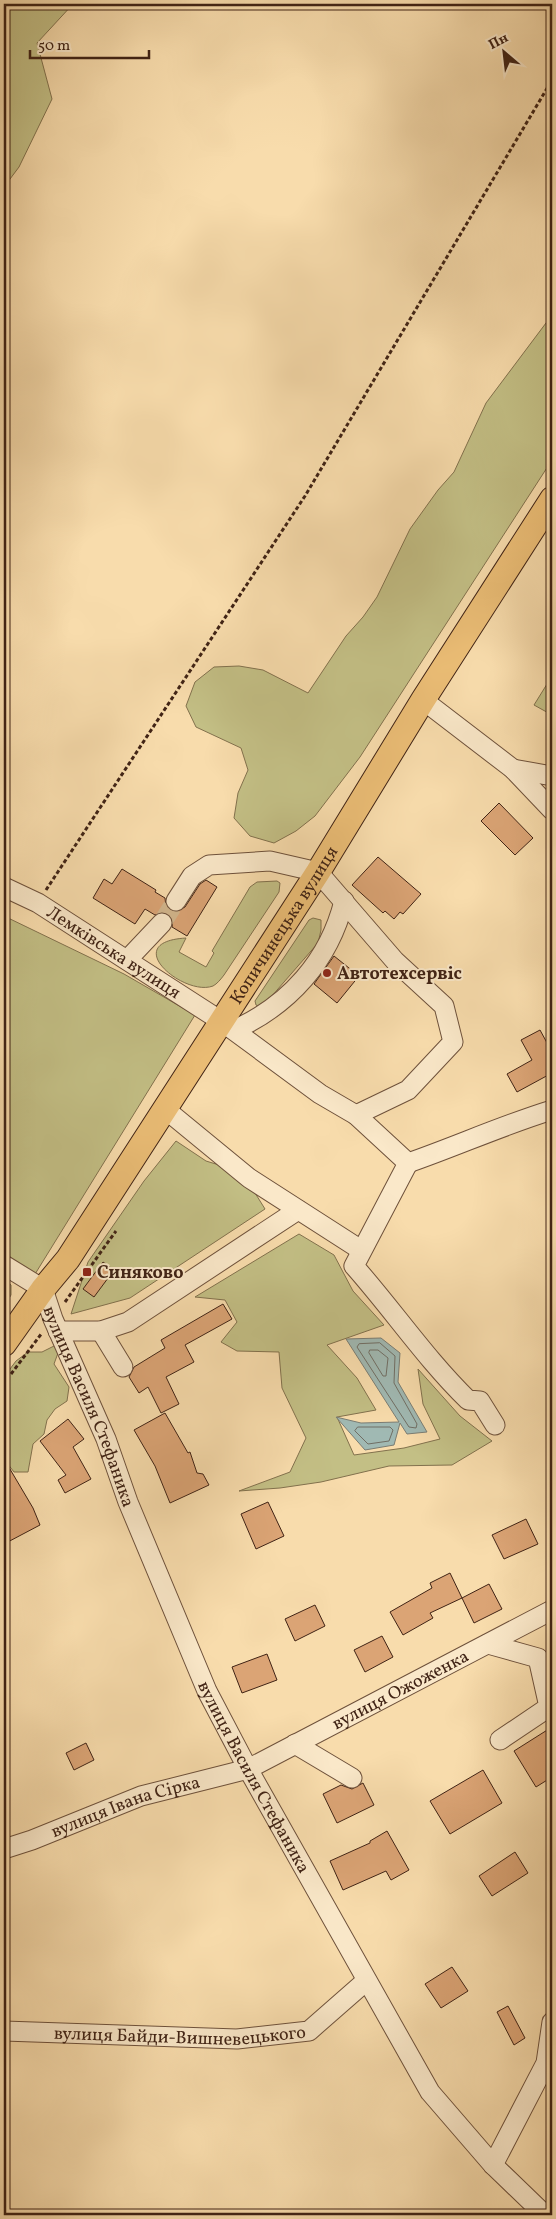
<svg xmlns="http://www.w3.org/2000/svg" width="556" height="2219" viewBox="0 0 556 2219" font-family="Vollkorn,serif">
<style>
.green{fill:#c3bf85;stroke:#82714d}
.water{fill:#a0b9b3;stroke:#7a7d74}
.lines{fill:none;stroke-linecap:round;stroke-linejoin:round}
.shore{stroke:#706e64;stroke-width:1}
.building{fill:#dba475;stroke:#402315}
.minor-tunnel{stroke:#d3b78e;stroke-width:19;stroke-dasharray:19 9;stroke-linecap:butt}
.minor-casing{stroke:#6e513b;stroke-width:21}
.major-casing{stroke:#402315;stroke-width:26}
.path{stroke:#402315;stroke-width:3;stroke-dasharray:4 2.5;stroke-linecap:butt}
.minor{stroke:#fae8c9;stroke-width:19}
.major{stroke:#ecbe76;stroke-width:24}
.poi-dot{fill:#8f2418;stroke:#fae8c9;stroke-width:2}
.labels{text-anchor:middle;stroke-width:4;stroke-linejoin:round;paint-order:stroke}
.street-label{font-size:18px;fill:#402315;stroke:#fae8c9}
.poi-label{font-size:18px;font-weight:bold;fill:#402315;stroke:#fae8c9;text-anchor:start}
</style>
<rect width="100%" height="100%" fill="#f8dcac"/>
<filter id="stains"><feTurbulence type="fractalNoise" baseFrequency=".004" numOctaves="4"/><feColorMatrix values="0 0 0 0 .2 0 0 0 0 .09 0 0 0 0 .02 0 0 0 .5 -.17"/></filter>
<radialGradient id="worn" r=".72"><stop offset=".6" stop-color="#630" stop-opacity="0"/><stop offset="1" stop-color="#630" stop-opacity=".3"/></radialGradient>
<path class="green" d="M4 4H73L37 43 52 99 19 167 4 187Z
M552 315V460L360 757 315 816 296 831 274 843 250 836 234 818 238 793 248 770 241 748 196 727 186 706 195 682 214 667 239 666 263 670 308 693 346 636 363 617 377 597 410 529 438 490 454 472 486 403Z
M552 676V715L534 705Z
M277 881 280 883 279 892 224 975C221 979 217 984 213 986 184 997 118 942 186 938L179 952 206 967 214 953 212 951 250 887 257 882Z
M4 916 124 974 195 1015 32 1279 4 1260Z
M313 918 321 920V930L318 943 264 1005 260 1007 256 1005 255 1001 309 920Z
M176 1141 206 1161 242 1172 265 1209 130 1298 71 1314 88 1262 144 1181Z
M299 1234 334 1255 353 1291 384 1325 327 1345 357 1378 376 1410 337 1417 354 1455 404 1448 440 1439 423 1404 418 1369 460 1416 492 1441 452 1465 389 1466 321 1482 280 1488 239 1491 290 1472 306 1438 282 1388 279 1352 237 1351 221 1342 237 1322 225 1300 195 1297Z
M4 1279 11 1285V1295L4 1307Z
M62 1342 54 1364 69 1387 67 1401 55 1409 47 1420 44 1434 33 1444 28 1472H14L4 1459V1377L16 1361 28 1352H42Z"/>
<path class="water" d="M381 1338 400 1353 398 1382 427 1432 407 1434 400 1423 394 1445 365 1450 336 1417 361 1423 399 1422 346 1339Z"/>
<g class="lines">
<path class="shore" d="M380 1343 395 1356 394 1383 417 1424 416 1428 409 1427 357 1347 359 1344Z
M370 1350H378L388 1358 386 1376H383L369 1353Z
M358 1427H390L393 1430 389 1441 368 1444 355 1431Z"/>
</g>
<path class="building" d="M499 803 533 838 515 855 481 821Z
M378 857 421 894 403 914 400 912 394 919 385 911 383 913 352 885Z
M122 869 156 890 155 892 165 898 166 907 175 912 185 907 200 884 206 880 217 887 187 936 172 927 173 919 165 912 155 915 145 909 135 924 93 898 104 879 112 884Z
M334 956 359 976 337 1003 314 984Z
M540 1030 552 1052V1073L517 1092 507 1074 532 1060 521 1040Z
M103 1262 114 1270 94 1297 83 1289Z
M223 1304 232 1319 185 1345 194 1362 166 1377 179 1404 161 1413 148 1387 139 1393 129 1377 134 1367 165 1348 161 1340Z
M165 1413 188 1453 190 1452 197 1473 203 1474 209 1485 170 1503 155 1466 134 1430Z
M68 1419 84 1439 73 1447 91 1479 65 1493 58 1480 66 1475 40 1441Z
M4 1459 33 1508 40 1525 4 1544Z
M268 1502 284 1536 256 1549 241 1514Z
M526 1519 538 1544 504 1559 492 1535Z
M450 1573 462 1598 430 1613 433 1618 403 1635 390 1612 432 1588 430 1583Z
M489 1584 502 1609 474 1623 462 1598Z
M315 1605 325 1626 295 1641 285 1619Z
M382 1636 393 1657 365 1672 354 1650Z
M267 1654 277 1680 242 1693 232 1667Z
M552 1727V1777L536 1787 514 1751Z
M86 1743 94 1760 74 1770 66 1753Z
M483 1770 502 1803 450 1834 430 1801Z
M363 1783 374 1805 337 1823 323 1794 341 1785 352 1789Z
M387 1831 409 1870 391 1880 386 1871 343 1890 330 1861 370 1843V1841Z
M515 1852 528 1873 492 1896 479 1876Z
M452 1967 468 1991 441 2008 425 1984Z
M508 2006 525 2038 514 2045 497 2012Z"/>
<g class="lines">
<path class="minor-tunnel" d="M162 923 176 901"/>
<defs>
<g id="minor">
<path d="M423 700 513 769 552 810"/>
<path d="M513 769 552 776"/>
<path id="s1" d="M4 887 38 903 221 1021 320 1094 356 1115 408 1163C457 1146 503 1125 552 1110"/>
<path d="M176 901 192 876 209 865 270 861 318 872 395 961 444 1006 453 1042 408 1090 356 1115"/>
<path d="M128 959 162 923"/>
<path d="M234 1030C289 1005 329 961 344 901"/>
<path d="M165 1109 249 1178 361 1250"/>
<path d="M408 1163 354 1266C393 1310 426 1359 468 1400L480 1401 495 1425"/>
<path id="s2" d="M4 1265 43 1289 53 1319 106 1439 128 1502 207 1691 248 1769 430 2092 493 2165 545 2215"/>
<path d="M58 1331H101L128 1322 298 1210"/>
<path d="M101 1331 123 1367"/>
<path d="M488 1644 538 1658 549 1707 500 1740"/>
<path d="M295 1744 352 1778"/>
<path id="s3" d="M4 1849 32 1840 141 1796 248 1769 552 1610"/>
<path id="s4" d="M4 2031 237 2039 309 2031 366 1981"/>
<path d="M493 2165 546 2063 552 2022"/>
</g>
<g id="major">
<path id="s5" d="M4 1344 43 1289 68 1259 318 872 423 700 552 499"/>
</g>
</defs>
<use href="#minor" class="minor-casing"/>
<use href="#major" class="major-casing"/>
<path class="path" d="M46 890 305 496 552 80
M65 1302 116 1231
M11 1374 42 1333"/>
<use href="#minor" class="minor"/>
<use href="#major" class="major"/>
</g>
<g class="poi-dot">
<circle cx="327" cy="973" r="5"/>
<rect x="82" y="1267" width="10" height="10" rx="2.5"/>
</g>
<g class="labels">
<g class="street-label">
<text dy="6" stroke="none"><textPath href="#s5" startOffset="504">Копичинецька вулиця</textPath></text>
<text dy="6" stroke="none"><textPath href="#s1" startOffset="128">Лемківська вулиця</textPath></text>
<text dy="6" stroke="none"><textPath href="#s2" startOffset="172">вулиця Василя Стефаника</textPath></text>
<text dy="6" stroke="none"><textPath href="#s3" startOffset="429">вулиця Ожоженка</textPath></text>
<text dy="6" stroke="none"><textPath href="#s2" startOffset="578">вулиця Василя Стефаника</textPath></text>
<text dy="6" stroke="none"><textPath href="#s3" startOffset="129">вулиця Івана Сірка</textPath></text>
<text dy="6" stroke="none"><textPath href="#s4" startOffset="176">вулиця Байди-Вишневецького</textPath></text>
</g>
<g class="poi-label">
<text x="337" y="979">Автотехсервіс</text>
<text x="97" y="1278">Синяково</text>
</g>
</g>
<rect width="556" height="2219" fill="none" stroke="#f8dcac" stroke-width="20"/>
<rect x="5" y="5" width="546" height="2209" fill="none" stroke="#402315" stroke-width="2.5"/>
<rect x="10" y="10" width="536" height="2199" fill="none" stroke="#402315"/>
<g transform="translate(504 52) rotate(332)" stroke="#fae8c9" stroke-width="4" paint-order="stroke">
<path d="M0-4L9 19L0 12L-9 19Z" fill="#402315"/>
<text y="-8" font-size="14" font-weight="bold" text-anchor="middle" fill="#402315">Пн</text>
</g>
<path d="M30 50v8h119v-8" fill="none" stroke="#402315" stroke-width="2.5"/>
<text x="38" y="50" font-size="15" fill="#402315" stroke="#fae8c9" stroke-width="4" paint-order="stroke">50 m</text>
<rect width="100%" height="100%" filter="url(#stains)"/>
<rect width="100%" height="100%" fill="url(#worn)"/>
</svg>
